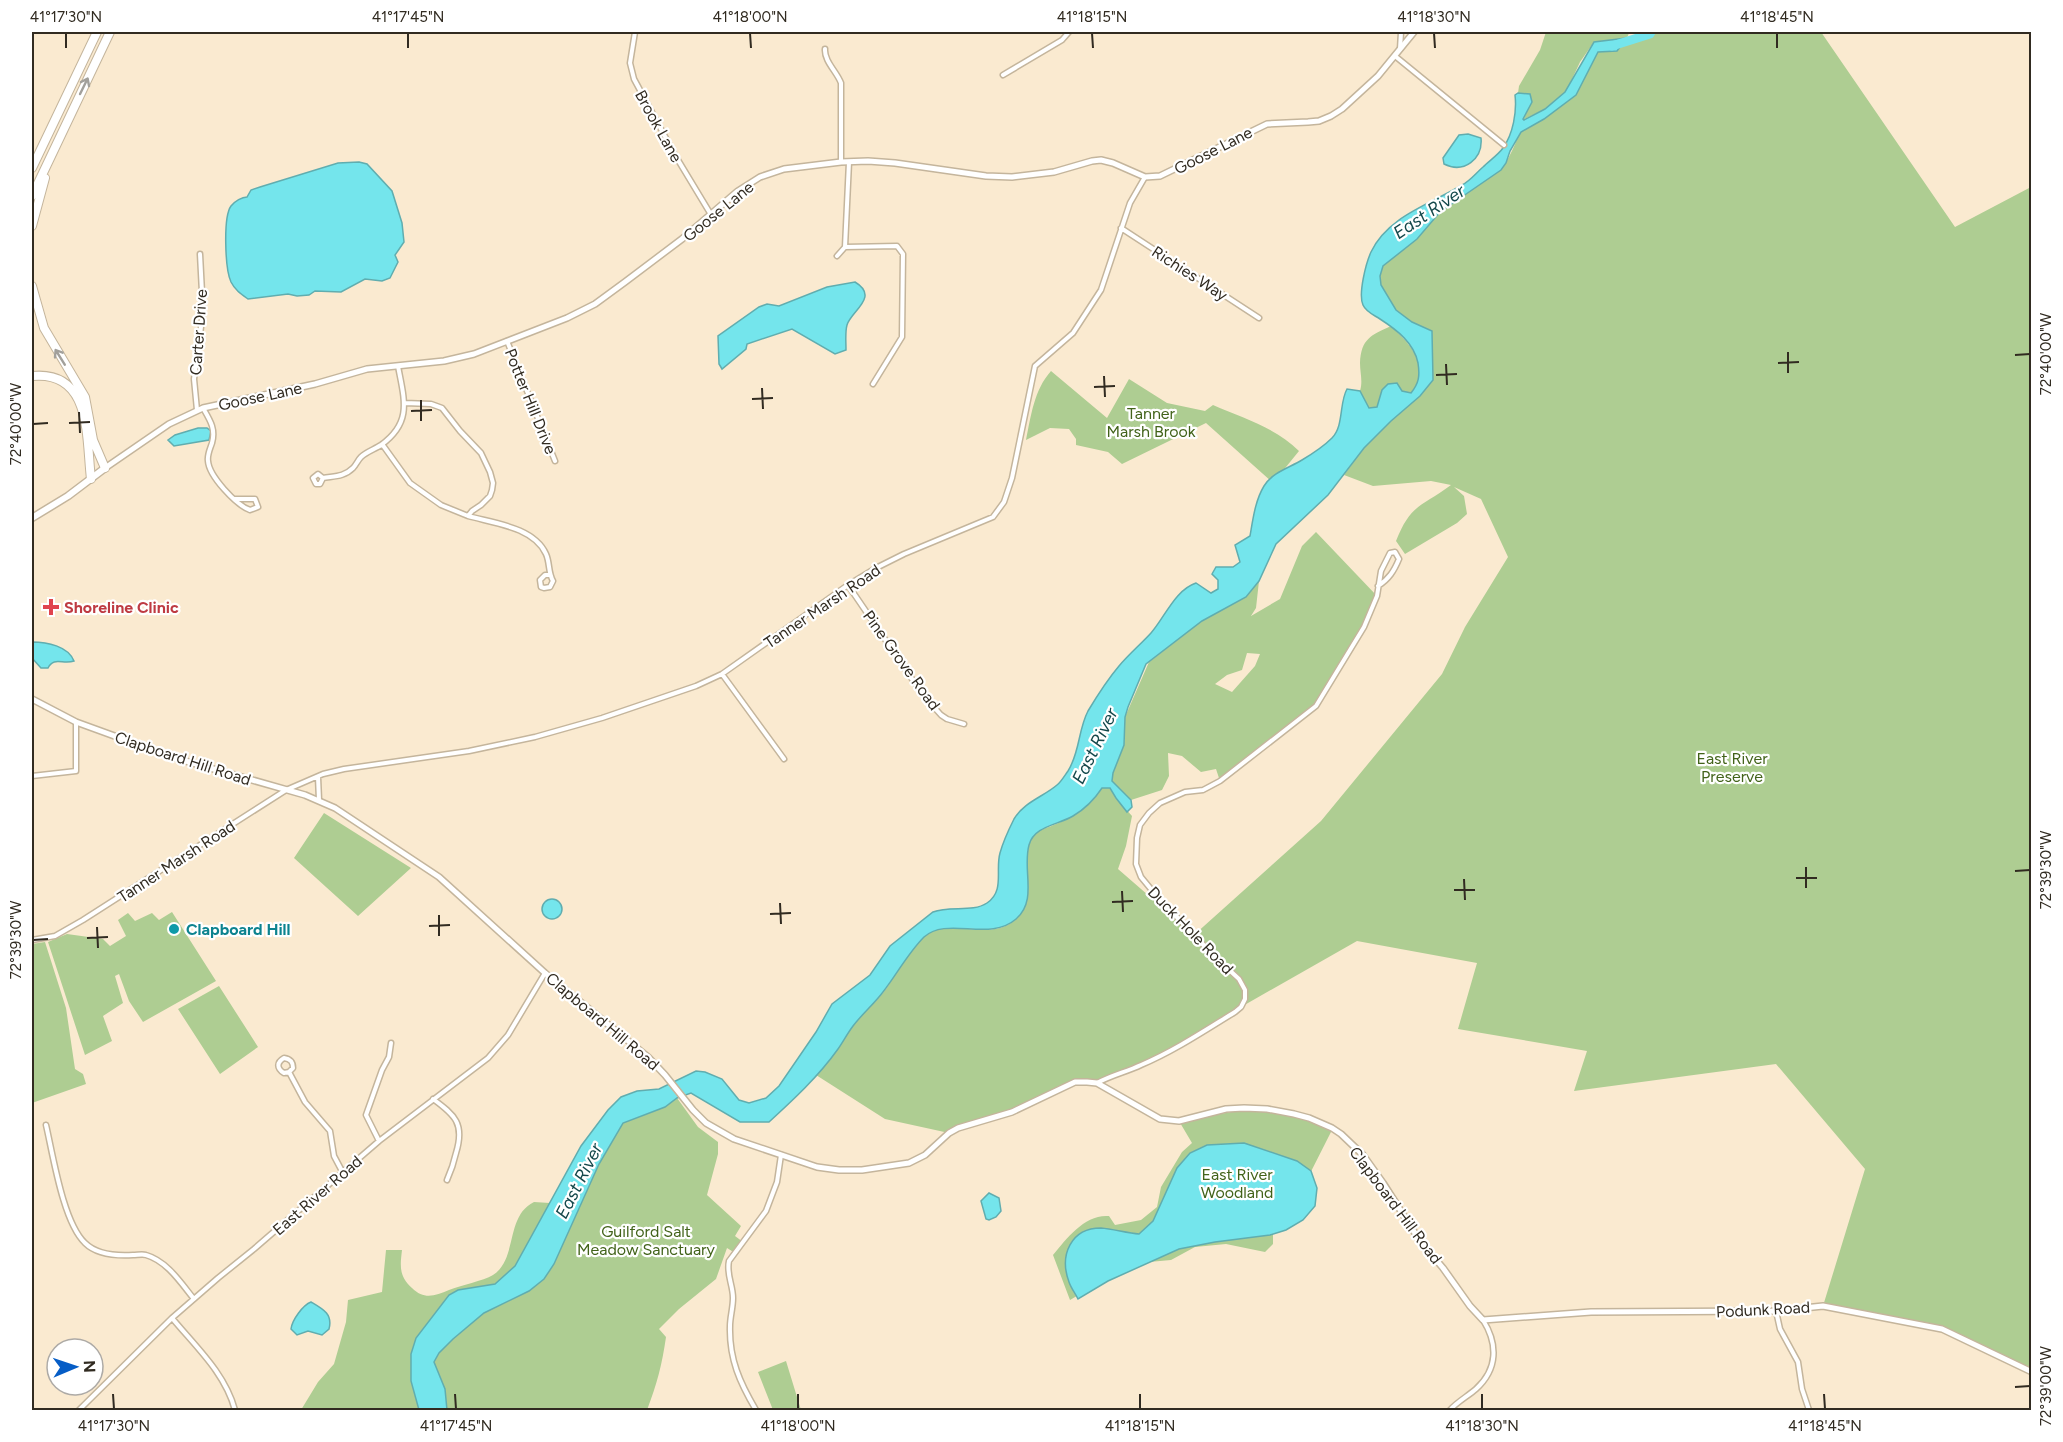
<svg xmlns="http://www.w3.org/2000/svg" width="2063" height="1442" viewBox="0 0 2063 1442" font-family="Figtree,sans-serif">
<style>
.green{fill:#aecd92;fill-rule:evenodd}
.water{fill:#74e5ec;stroke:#60adaf;stroke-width:1.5}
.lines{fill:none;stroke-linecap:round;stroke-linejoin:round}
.river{stroke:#74e5ec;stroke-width:9}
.minor-casing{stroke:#c4b59c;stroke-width:7}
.tertiary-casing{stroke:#c4b59c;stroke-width:8}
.primary-casing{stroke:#c4b59c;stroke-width:9}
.motorway-casing{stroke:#c4b59c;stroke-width:10}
.minor{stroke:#fff;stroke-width:4}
.tertiary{stroke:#fff;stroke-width:5}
.primary{stroke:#fff;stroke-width:6}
.motorway{stroke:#fff;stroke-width:8}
.oneway{stroke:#a2a09b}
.ticks{fill:none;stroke:#312b21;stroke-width:2}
.health-dot{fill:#e0444e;stroke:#fff;stroke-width:2}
.culture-dot{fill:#0f9aa8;stroke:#fff;stroke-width:2}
.labels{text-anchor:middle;stroke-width:4.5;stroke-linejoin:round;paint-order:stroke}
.street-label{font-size:16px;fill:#312b21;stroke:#fff}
.park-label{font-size:16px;fill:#42631a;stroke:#fff}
.health-label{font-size:16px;font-weight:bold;fill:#be3a42;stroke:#fff;text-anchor:start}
.culture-label{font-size:16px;font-weight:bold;fill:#0d838f;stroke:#fff;text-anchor:start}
.water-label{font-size:18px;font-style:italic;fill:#14484b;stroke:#fff}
.neatline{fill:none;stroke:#312b21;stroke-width:2}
.ticks-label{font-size:15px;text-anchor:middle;fill:#312b21}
</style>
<rect width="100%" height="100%" fill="#faead0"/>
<path class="green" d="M1546 32 1629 33 1627 38 1594 42 1580 62 1567 90 1577 79 1596 49 1613 42 1624 43 1650 34 1651 32H1821L1955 227 2031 187V1367L2000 1358 1942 1329 1823 1306 1865 1169 1776 1064 1574 1091 1587 1051 1458 1029 1477 963 1357 941 1241 1007 1182 1044 1141 1065 1097 1083 1075 1082 1012 1112 958 1128 949 1133 885 1119 816 1075C830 1059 840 1044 852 1027 861 1015 873 1005 883 993 898 974 909 944 931 932 956 920 990 941 1015 920 1041 897 1016 854 1035 834 1040 829 1050 827 1056 824 1075 816 1091 806 1102 788H1110L1116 798 1132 816 1126 846 1118 869 1194 935 1321 821 1442 674 1465 627 1508 557 1481 499 1454 487 1464 496 1467 514 1457 523 1405 554 1396 541C1411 503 1422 507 1451 485L1431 481 1373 486 1344 475 1364 448 1391 421 1420 396 1433 380 1432 331 1412 322 1396 310 1381 285 1380 276 1383 266 1417 239 1440 212 1501 170C1507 163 1521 134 1521 125L1545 113 1558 99 1545 109 1523 120 1532 101 1530 94 1518 93 1519 86 1540 50Z
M1391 326C1410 344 1432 366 1411 393L1382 390 1378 407 1369 408 1360 391C1363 381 1360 373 1360 363 1361 339 1371 335 1391 326Z
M1051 371 1107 418 1129 379 1167 403 1205 411 1213 405C1243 418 1276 428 1299 451L1273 483 1206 423 1122 464 1108 452 1076 445V439L1069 429 1050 428 1026 440C1031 416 1034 390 1051 371Z
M1316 532 1377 596 1372 610 1316 706 1220 781 1216 769 1201 772 1182 756 1168 753 1169 776 1162 790 1131 800 1112 781 1113 773 1124 745 1125 717 1149 662 1202 621 1246 597 1259 581 1256 608 1251 616 1280 599 1302 546ZM1247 653 1260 654 1255 666 1232 692 1215 684 1227 675 1242 670Z
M324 813 411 868 358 916 294 858Z
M172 912 216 981 143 1022 129 1001 119 974 115 976 123 1003 103 1016 112 1041 85 1055 48 942 67 934 103 939 110 946 126 936 118 920 128 913 135 921 152 913 159 920Z
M45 942 66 1008 75 1069 83 1074 86 1084 32 1103V944Z
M219 986 258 1047 220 1074 178 1009Z
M677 1098 698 1127 718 1142V1154L707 1195 741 1226 735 1236 743 1242 735 1253 727 1248 716 1279 679 1309 659 1329 666 1337C662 1365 657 1384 647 1410H447L445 1389 434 1362 439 1353 453 1339 484 1313 529 1291 544 1279 554 1264 599 1164 623 1123 665 1107Z
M1237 1111C1277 1112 1296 1112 1332 1130L1289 1215 1273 1232V1244L1265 1252 1226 1244 1195 1247 1171 1260 1149 1262 1111 1276 1070 1300 1053 1255C1067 1238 1085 1214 1109 1216L1115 1225 1141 1220 1157 1207 1161 1187 1182 1152 1192 1143 1179 1121Z
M534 1202 550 1203 515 1266 495 1284 458 1290 449 1295 416 1338 411 1381 419 1410H301L318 1382 334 1364 346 1322 348 1300 382 1292 386 1250H402C400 1267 399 1276 412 1288 424 1300 435 1296 449 1290 461 1285 483 1281 493 1275 518 1259 505 1216 534 1202Z
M786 1361 801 1410H773L758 1372Z"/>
<path class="water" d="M1627 38 1617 51 1598 52 1576 95 1544 119 1521 132 1510 151 1506 163 1501 170 1440 212 1417 239 1383 266 1380 276 1381 285 1396 310 1412 322 1432 331 1433 380 1420 396 1391 421 1364 448 1328 495 1276 544 1259 581 1246 597 1202 621 1146 664 1128 707 1125 717 1124 745 1113 773 1112 781 1131 800 1132 807 1127 812 1116 798 1110 788H1102C1094 800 1085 809 1073 816 1058 825 1034 826 1029 845 1022 870 1038 900 1016 919 990 942 947 916 924 937 908 953 897 974 883 992 874 1004 862 1014 853 1026 847 1034 843 1042 838 1049 818 1077 793 1100 769 1122H740L691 1093 677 1098 665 1107 623 1123 599 1164 554 1264 544 1279 529 1291 484 1313 453 1339 439 1353 434 1362 445 1389 447 1410H419L411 1381V1354L416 1338 449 1295 458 1290 495 1284 515 1266 581 1146 608 1110 621 1097 637 1091 659 1089 696 1071 705 1072 722 1079 739 1100 749 1103 766 1098 779 1086 816 1032 832 1004 870 975 890 946 933 912C950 905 972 913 987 903 1005 891 995 870 1000 853 1003 842 1009 829 1014 819 1024 802 1043 797 1057 785 1061 782 1065 775 1068 771 1080 752 1078 730 1088 711 1097 696 1108 679 1119 666 1129 654 1141 644 1151 633 1165 617 1175 590 1196 583L1211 593 1218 589V580L1212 574 1216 567H1233L1240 562 1235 545 1250 536C1253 519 1255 501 1264 486 1273 472 1289 468 1302 460 1312 454 1324 446 1332 438 1344 426 1339 403 1347 389L1360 391 1369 408 1377 407 1382 390 1388 384 1397 383 1402 391 1411 393C1419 383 1420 376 1418 363 1414 343 1397 330 1380 319 1374 315 1366 312 1363 305 1358 294 1366 263 1371 252 1388 216 1431 204 1462 185 1470 181 1476 173 1483 167 1489 161 1498 155 1503 148 1513 134 1517 112 1515 95L1518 93 1530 94 1532 102 1523 119 1524 120 1545 109 1565 92 1594 42Z
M1468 134 1481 138C1483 159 1464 174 1444 164L1443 158 1459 135Z
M359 162 367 164 392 191 402 223 404 242 395 255 398 262 390 278 382 281 365 279 341 292 315 291 309 295 297 296 288 294 248 299C241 294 235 290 231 282 225 269 223 217 231 206 235 201 242 197 247 197L251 190 260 187 338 163Z
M855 282C880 297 851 311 847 325 845 332 846 342 846 350L835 354 792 329 747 344 746 349 722 369 719 364 718 336 759 307 767 304 779 306 827 287Z
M198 428H207L211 431 209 440 174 446 168 440 175 435Z
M32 642C47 642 68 646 74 661 63 665 54 656 48 668H41L32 658Z
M542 909a10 10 0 1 1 20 0a10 10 0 1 1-20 0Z
M1244 1143 1297 1161 1311 1171 1317 1188 1315 1206 1303 1220 1286 1230 1270 1235 1215 1242 1179 1249 1108 1281 1078 1299C1075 1293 1071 1288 1069 1282 1059 1255 1071 1228 1101 1228 1113 1229 1127 1233 1139 1234L1153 1221 1177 1168 1190 1153 1207 1145Z
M989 1193 999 1198 1001 1211 996 1217 989 1220 986 1219 981 1201Z
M311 1302C323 1309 333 1314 329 1329L322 1335 308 1331 297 1335 291 1329C292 1320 303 1305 311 1302Z"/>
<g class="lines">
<path class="river" d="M1612 46 1650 34 1651 32"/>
<defs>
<path id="minor" d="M635 32 630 63 634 79 675 155 710 213
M825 49C824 61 837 72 841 83V162
M1400 49 1401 32
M1395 56 1504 145
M1003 75 1062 40 1069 32
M849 162 845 247 897 246 903 254 902 337 873 384
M1121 228 1259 318
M837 256 845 247
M507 341 555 461
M203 408C210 420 216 429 212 443 210 449 207 455 208 461 209 476 236 505 250 510L258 507 255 499H234
M197 410 194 379 203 312 200 254
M382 444 410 483 441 505 468 516 472 511 481 505 490 496 492 490 493 483 490 472 481 453 460 431 442 408 431 404 405 403
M323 478 320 484H316L313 478 318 474 323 478C334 476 344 477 353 468 356 465 358 460 361 457 366 452 375 449 381 445 413 422 404 399 398 366
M468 516C493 523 534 527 546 554 550 563 548 572 553 581L550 587 544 588 541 587 540 580 545 575H549
M848 585 923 695 941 715 947 719 964 724
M722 674 784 759
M32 776 76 771V723
M318 777 319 800
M32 940 55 936 83 920 286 790 323 774 344 769 469 751 535 737 602 718 696 686 722 674 848 585 876 568 904 554 993 517 1004 502 1012 478 1035 366 1073 333 1101 290 1130 203 1145 177
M289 1072 284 1073C276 1068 277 1062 284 1058 291 1059 293 1062 293 1068L289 1072 305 1102 330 1131 334 1156 343 1173
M1097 1083C1112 1075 1126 1072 1141 1065 1174 1051 1204 1031 1235 1012L1241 1007 1245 999V990L1239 979 1212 954 1155 894 1141 877 1136 864 1137 838 1140 825 1149 813 1160 803 1185 792 1203 790 1220 781 1316 706 1364 627 1377 596 1381 571 1390 553 1395 552 1399 559C1394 571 1389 579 1378 586
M433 1099C455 1115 465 1124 456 1153 454 1162 451 1171 447 1180
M46 1125C53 1155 63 1222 85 1243 97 1255 116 1256 133 1255 137 1255 143 1254 146 1255 167 1261 181 1283 194 1299
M379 1141 366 1115 382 1070 389 1057 391 1043
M1776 1311 1780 1329 1798 1362 1802 1389 1809 1410
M172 1318C196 1347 225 1373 235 1410
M79 1410 172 1318 218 1278 254 1249 379 1141 488 1058 508 1035 545 973
M756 1410C740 1383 729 1359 730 1326 730 1317 733 1308 733 1298 733 1285 726 1274 729 1261L766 1211 777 1182 781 1155
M1450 1410C1457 1402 1468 1396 1476 1389 1498 1369 1498 1344 1483 1320"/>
<path id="tertiary" d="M105 468 169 424 203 408 315 384 367 369 444 361 474 354 567 318 595 304 625 282 682 239 738 191 760 177 784 169 841 162 868 161 895 163 986 176 1012 177 1054 172 1092 161 1101 160 1113 163 1145 177 1160 176 1267 124 1308 122 1319 121 1331 116 1342 109 1378 76 1414 32
M32 699 76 722 175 758 305 795 335 808 439 877 545 973 648 1057 665 1075 693 1110 706 1123 734 1139 817 1167 839 1170H862L909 1163 925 1155 949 1133 958 1128 1012 1112 1075 1082H1087L1097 1083 1160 1119 1179 1121 1226 1109 1244 1108 1267 1109 1294 1114 1309 1118 1332 1128 1341 1134 1363 1155 1383 1183 1420 1241 1443 1268 1470 1306 1483 1320 1591 1312 1776 1311 1823 1306 1942 1329 2032 1372"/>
<path id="primary" d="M32 518 68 496 105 468"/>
<path id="motorway" d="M32 168 97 32
M32 196 110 32
M32 226 45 178
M32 286 44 328 85 397 93 440 105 468
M32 376C92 370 86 437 91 479"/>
</defs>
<use href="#minor" class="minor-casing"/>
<use href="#tertiary" class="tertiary-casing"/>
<use href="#primary" class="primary-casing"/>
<use href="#motorway" class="motorway-casing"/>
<use href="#minor" class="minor"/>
<use href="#tertiary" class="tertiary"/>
<use href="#primary" class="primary"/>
<use href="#motorway" class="motorway"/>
</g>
<defs><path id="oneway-shaft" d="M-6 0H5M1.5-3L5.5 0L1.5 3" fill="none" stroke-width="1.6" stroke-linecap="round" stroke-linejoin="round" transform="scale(1.5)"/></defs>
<g class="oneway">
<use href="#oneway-shaft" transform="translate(84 86) rotate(-64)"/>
<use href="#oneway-shaft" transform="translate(60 357) rotate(-122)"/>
</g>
<path class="ticks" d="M66 33V48M408 33V48M750 33 751 48M1092 33 1093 48M1434 33 1435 48M1777 33V48M1788 352V373M2015 355 2030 354M1778 363 1799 362M1446 364 1447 385M1436 375 1457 374M1104 376 1105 397M1094 387 1115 386M762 388 763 409M752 399 773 398M421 400V421M411 411 432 410M79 412 80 433M69 423 90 422M33 424 48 423M1806 867V888M2015 871 2030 870M1796 878H1817M1464 879 1465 900M1454 890H1475M1122 891 1123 912M1112 902 1133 901M780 903 781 924M770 914 791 913M439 915V936M429 926 450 925M97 927 98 948M87 938 108 937M33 940 48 939M2015 1387 2030 1386M113 1394 114 1409M455 1394 456 1409M798 1394V1409M1140 1394V1409M1482 1394V1409M1824 1394 1825 1409"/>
<path class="health-dot" d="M48 598h6v6h6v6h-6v6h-6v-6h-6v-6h6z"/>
<circle class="culture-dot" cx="174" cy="929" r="6"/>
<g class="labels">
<g class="street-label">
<text transform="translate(659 126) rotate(61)" y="6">Brook Lane</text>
<text transform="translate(1213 150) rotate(-27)" y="6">Goose Lane</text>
<text transform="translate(718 211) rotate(-39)" y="6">Goose Lane</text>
<text transform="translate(1190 273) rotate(33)" y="6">Richies Way</text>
<text transform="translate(198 332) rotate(-86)" y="6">Carter Drive</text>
<text transform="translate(260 396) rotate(-12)" y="6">Goose Lane</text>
<text transform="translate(531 401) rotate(68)" y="6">Potter Hill Drive</text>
<text transform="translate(822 606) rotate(-34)" y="6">Tanner Marsh Road</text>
<text transform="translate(902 660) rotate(54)" y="6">Pine Grove Road</text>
<text transform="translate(183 758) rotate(18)" y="6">Clapboard Hill Road</text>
<text transform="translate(176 861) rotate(-33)" y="6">Tanner Marsh Road</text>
<text transform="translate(1191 930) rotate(46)" y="6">Duck Hole Road</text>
<text transform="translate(603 1021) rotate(40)" y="6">Clapboard Hill Road</text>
<text transform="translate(317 1195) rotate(-41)" y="6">East River Road</text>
<text transform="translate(1396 1205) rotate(53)" y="6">Clapboard Hill Road</text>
<text transform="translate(1763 1309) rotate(-3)" y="6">Podunk Road</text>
</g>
<g class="park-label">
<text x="1151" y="419">Tanner<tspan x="1151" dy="18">Marsh Brook</tspan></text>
<text x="1732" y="764">East River<tspan x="1732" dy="18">Preserve</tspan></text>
<text x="1237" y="1180">East River<tspan x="1237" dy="18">Woodland</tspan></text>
<text x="646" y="1237">Guilford Salt<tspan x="646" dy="18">Meadow Sanctuary</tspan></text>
</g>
<g class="health-label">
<text x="64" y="613">Shoreline Clinic</text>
</g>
<g class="culture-label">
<text x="186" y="935">Clapboard Hill</text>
</g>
<g class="water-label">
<text transform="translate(1429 212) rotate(-34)" y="6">East River</text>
<text transform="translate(1095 746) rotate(-64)" y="6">East River</text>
<text transform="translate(579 1181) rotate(-63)" y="6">East River</text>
</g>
</g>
<rect width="2063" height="1442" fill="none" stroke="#ffffff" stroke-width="66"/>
<g transform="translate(75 1367) rotate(88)"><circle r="28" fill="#ffffff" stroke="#adaaa6" stroke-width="1.5"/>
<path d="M0-4.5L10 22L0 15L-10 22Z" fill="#065dc6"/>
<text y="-9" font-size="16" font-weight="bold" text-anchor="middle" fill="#312b21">N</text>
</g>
<rect x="33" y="33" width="1997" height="1376" class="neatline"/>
<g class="ticks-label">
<text x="66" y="22">41°17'30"N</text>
<text x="408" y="22">41°17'45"N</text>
<text x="750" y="22">41°18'00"N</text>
<text x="1092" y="22">41°18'15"N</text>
<text x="1434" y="22">41°18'30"N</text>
<text x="1777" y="22">41°18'45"N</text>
<text transform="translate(2046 354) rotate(-90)" y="5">72°40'00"W</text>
<text transform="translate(16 424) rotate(-90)" y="5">72°40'00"W</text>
<text transform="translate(2046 870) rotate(-90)" y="5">72°39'30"W</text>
<text transform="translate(16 940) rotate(-90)" y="5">72°39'30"W</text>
<text transform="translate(2046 1386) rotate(-90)" y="5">72°39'00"W</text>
<text x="114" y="1431">41°17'30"N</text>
<text x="456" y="1431">41°17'45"N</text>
<text x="798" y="1431">41°18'00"N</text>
<text x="1140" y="1431">41°18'15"N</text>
<text x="1482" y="1431">41°18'30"N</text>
<text x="1825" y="1431">41°18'45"N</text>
</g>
</svg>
